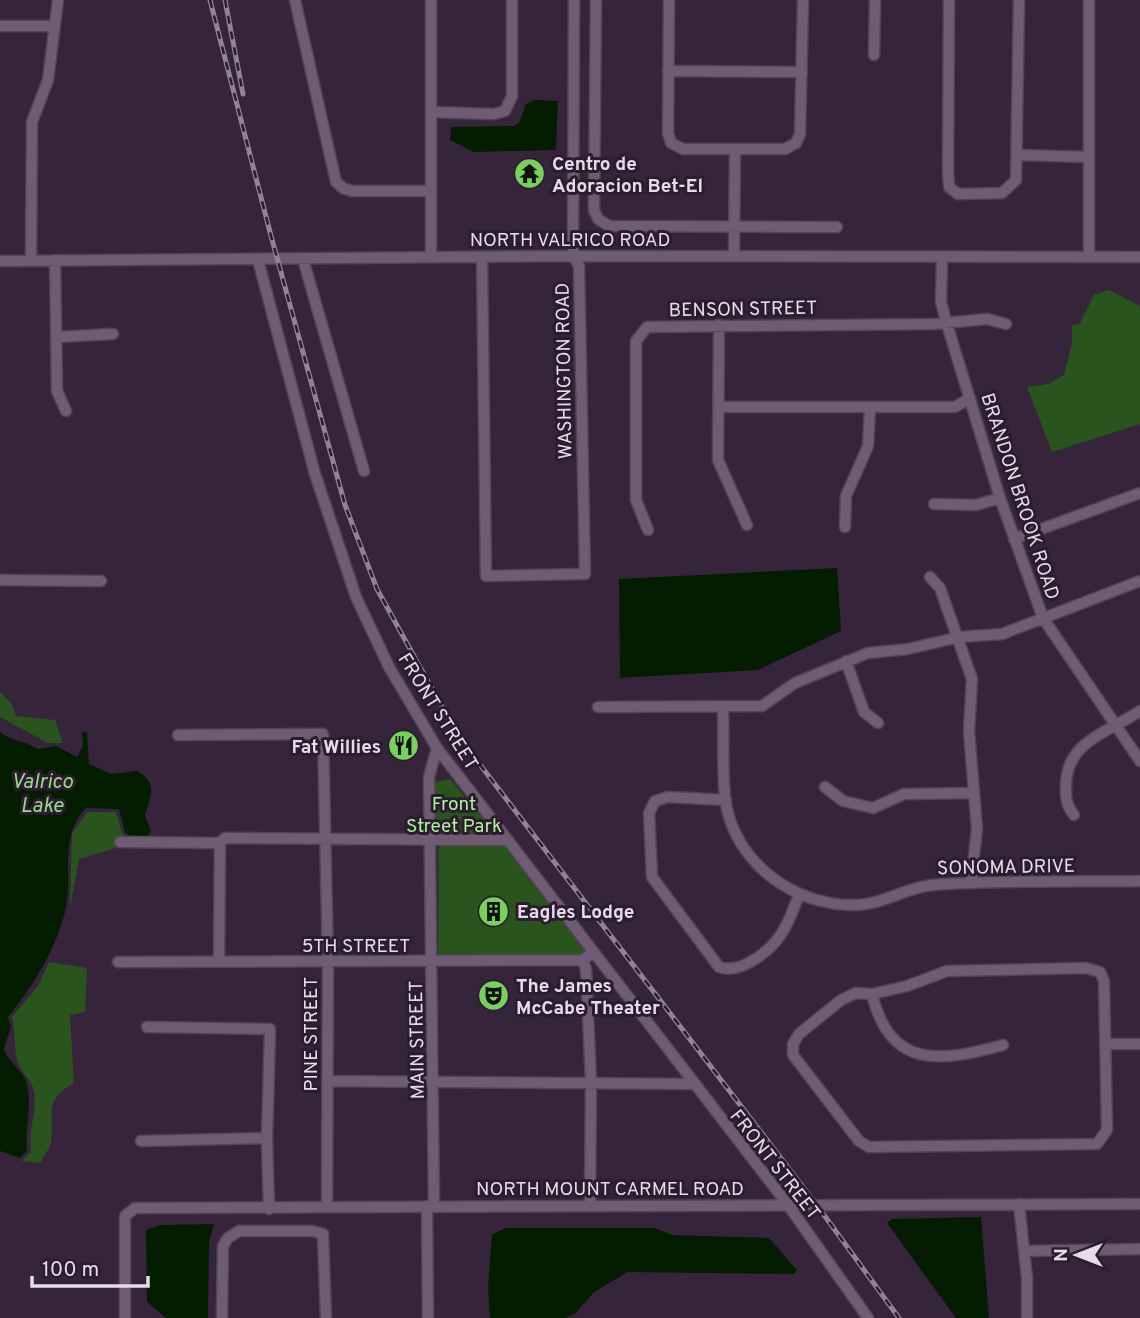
<svg xmlns="http://www.w3.org/2000/svg" width="1140" height="1318" viewBox="0 0 1140 1318" font-family="Overpass,sans-serif">
<style>
.green{fill:#2a541e}
.water{fill:#041c00}
.lines{fill:none;stroke-linecap:round;stroke-linejoin:round}
.minor-casing{stroke:#514455;stroke-width:13}
.minor{stroke:#6f5c73;stroke-width:10}
.rail-casing{stroke:#918394;stroke-width:5}
.rail{stroke:#2c1c2f;stroke-width:2.5;stroke-dasharray:8;stroke-linecap:butt}
.labels{text-anchor:middle;stroke-width:6;stroke-linejoin:round;paint-order:stroke}
.poi-label{font-size:19px;font-weight:bold;fill:#e6dce9;stroke:#2c1c2f;text-anchor:start}
.street-label{font-size:19px;fill:#e6dce9;stroke:#2c1c2f}
.park-label{font-size:19px;fill:#adf39a;stroke:#2c1c2f}
.water-label{font-size:21px;font-style:italic;fill:#96db83;stroke:#2c1c2f}
</style>
<rect width="100%" height="100%" fill="#36253a"/>
<path class="green" d="M1109 290 1140 306V424L1052 452 1027 387 1049 384 1064 375 1072 343V326L1080 323 1094 295Z
M0 692 11 703 16 716 55 720 63 743H48L0 717Z
M450 779 490 827 492 832 487 835 436 834C430 823 429 793 436 782Z
M87 812H116L122 833 127 838 115 839V846H122L79 859 70 907 72 834Z
M439 844H504L587 953 577 957 438 958Z
M49 962 87 968 85 1012 70 1015 74 1083C42 1101 55 1112 51 1142 49 1150 44 1155 41 1163L22 1161 31 1152C28 1129 37 1114 34 1093 33 1079 23 1076 19 1065 13 1051 16 1032 12 1017L38 986Z"/>
<path class="water" d="M534 100 558 101 556 150 474 152 450 140 451 127 514 126 519 123 526 104Z
M837 568 841 631 758 670 620 678 619 579Z
M0 732C10 741 24 740 38 749L56 746 77 757 83 746 82 732H87L89 764 111 774 137 771C159 783 150 797 145 816L151 831 147 837 133 839 125 832 119 809 86 808C58 837 74 876 65 912 55 951 33 986 8 1017L11 1027 4 1049C8 1061 18 1067 24 1077 35 1098 24 1129 27 1151L20 1158 0 1151Z
M981 1217 989 1318H956L887 1223 892 1219Z
M214 1224 209 1242 208 1318H166L147 1302 146 1230 161 1225Z
M505 1228H654L673 1235 769 1238 797 1270 794 1274 628 1272 594 1292 576 1313 566 1318H490L488 1287 492 1235Z"/>
<g class="lines">
<defs>
<path id="minor" d="M295 0 336 182 343 188 352 191H430
M431 0V257
M596 0 594 210 598 219 609 226 837 227
M669 0 668 133 671 143 683 149H785L796 143 800 134 803 0
M949 0 948 170 949 187 958 194 1002 193 1016 180 1019 0
M1089 0V257
M0 26H53
M874 55 875 0
M668 71 802 72
M431 112 494 114 505 111 512 96V0
M1019 155 1088 157
M734 256 735 149
M482 257 486 576 585 574 579 266 573 256 574 0
M942 258 941 302 946 321 1000 498 1043 618 1140 761
M303 259 364 471
M31 260 32 122 48 80 58 0
M55 260 57 391 66 411
M258 260 315 474 356 597 389 667 437 748 788 1205 868 1318
M0 261 573 256 1140 257
M719 325 718 460 747 525
M56 337 113 334
M719 407H955L970 398
M934 504 976 505 1000 498
M845 527 846 496 868 446 870 407
M648 530 636 500V341L647 327 934 324 987 319 1006 324
M1014 539 1140 493
M930 577 940 588 972 679 969 731 977 829 971 883
M0 580 101 581
M846 661 864 712 878 723
M598 707 762 706 795 683 868 653 908 649 959 637 1002 634 1140 581
M723 708C724 738 722 769 725 798 733 862 794 907 857 905 884 904 907 887 933 885 1002 880 1071 882 1140 881
M178 735 323 734 328 963 327 1207
M825 787 843 801 873 808 904 794 973 793
M726 800 668 797 655 801 649 813 652 877 719 967C741 975 772 950 783 931 790 920 794 907 799 895
M1074 815C1065 804 1066 797 1066 784 1067 741 1109 732 1140 711
M120 842 220 843 225 838 506 840
M583 960 586 970 591 1082 590 1206
M118 962 583 960 592 953
M219 962 220 843
M1086 968 1100 972 1104 981 1107 1130 1097 1144 869 1147 859 1141 793 1055V1044L799 1034 841 1000 856 993 872 994 907 986 947 971Z
M872 994C890 1070 941 1062 1003 1045
M147 1027 270 1029 267 1138 269 1209
M1106 1044H1140
M328 1081 692 1084
M141 1141 267 1138
M1019 1204 1027 1278V1318
M427 1206 428 1318
M434 1206 429 777 437 748
M1024 1251 1140 1249
M125 1318V1216L135 1208 1140 1204
M222 1318 223 1246 228 1238 239 1231H313L323 1234 326 1318"/>
</defs>
<use href="#minor" class="minor-casing"/>
<use href="#minor" class="minor"/>
<defs>
<path id="rail" d="M210 0 271 236 345 505 377 589 458 736 816 1204 899 1318
M225 0 243 94"/>
</defs>
<use href="#rail" class="rail-casing"/>
<use href="#rail" class="rail"/>
</g>
<defs>
<symbol id="temple-disc" viewBox="-11 -11 22 22"><circle r="9.5" fill="#76d25a" stroke="#2c1c2f"/><path d="M0-6L5-2H3V0L6.5 2.5H4V6H1.5V3h-3V6H-4V2.5H-6.5L-3 0V-2H-5Z" fill="#111"/></symbol>
<symbol id="restaurant-disc" viewBox="-11 -11 22 22"><circle r="9.5" fill="#76d25a" stroke="#2c1c2f"/><path d="M-5-6h1v4h1v-4h1v4h1v-4h1v5L-1.5 .5V6h-2V.5L-5-1ZM5-6V6H3V1.5H1.5Q1.5-4 5-6Z" fill="#111"/></symbol>
<symbol id="building-disc" viewBox="-11 -11 22 22"><circle r="9.5" fill="#76d25a" stroke="#2c1c2f"/><path d="M-4-6H4V6H1V3H-1V6H-4ZM-2.5-4.3h1.7v1.8h-1.7ZM.8-4.3h1.7v1.8H.8ZM-2.5-1h1.7V.8h-1.7ZM.8-1h1.7V.8H.8Z" fill="#111"/></symbol>
<symbol id="theatre-disc" viewBox="-11 -11 22 22"><circle r="9.5" fill="#76d25a" stroke="#2c1c2f"/><path d="M-5-5.5Q0-4 5-5.5V0Q5 5 0 6Q-5 5-5 0ZM-3.3-2.5H-1v1.5H-3.3ZM1-2.5H3.3v1.5H1ZM-2.8 1Q0 5.5 2.8 1Z" fill="#111"/></symbol>
</defs>
<g fill-rule="evenodd">
<use href="#temple-disc" x="512" y="156" width="35" height="35"/>
<use href="#restaurant-disc" x="386" y="728" width="35" height="35"/>
<use href="#building-disc" x="476" y="894" width="35" height="35"/>
<use href="#theatre-disc" x="476" y="978" width="35" height="35"/>
</g>
<g class="labels">
<g class="poi-label">
<text x="552" y="170">Centro de<tspan x="552" dy="22">Adoracion Bet-El</tspan></text>
<text x="381" y="753" text-anchor="end">Fat Willies</text>
<text x="517" y="918">Eagles Lodge</text>
<text x="516" y="992">The James<tspan x="516" dy="22">McCabe Theater</tspan></text>
</g>
<g class="street-label">
<text x="570" y="246">NORTH VALRICO ROAD</text>
<text transform="translate(743 308) rotate(-1)" y="7">BENSON STREET</text>
<text transform="translate(563 371) rotate(-91)" y="7">WASHINGTON ROAD</text>
<text transform="translate(1021 496) rotate(72)" y="7">BRANDON BROOK ROAD</text>
<text transform="translate(439 711) rotate(58)" y="7">FRONT STREET</text>
<text transform="translate(1006 866) rotate(-1)" y="7">SONOMA DRIVE</text>
<text x="356" y="952">5TH STREET</text>
<text transform="translate(310 1034) rotate(-90)" y="7">PINE STREET</text>
<text transform="translate(416 1040) rotate(-91)" y="7">MAIN STREET</text>
<text transform="translate(776 1164) rotate(52)" y="7">FRONT STREET</text>
<text x="610" y="1195">NORTH MOUNT CARMEL ROAD</text>
</g>
<g class="park-label">
<text x="454" y="810">Front<tspan x="454" dy="22">Street Park</tspan></text>
</g>
<g class="water-label">
<text x="42" y="788">Valrico<tspan x="42" dy="24">Lake</tspan></text>
</g>
</g>
<g transform="translate(1077 1255) rotate(270)" stroke="#2c1c2f" stroke-width="5" paint-order="stroke">
<path d="M0-5L12 26L0 18L-12 26Z" fill="#e6dce9"/>
<text y="-10" font-size="19" font-weight="bold" text-anchor="middle" fill="#e6dce9">N</text>
</g>
<path d="M32 1276v10h116v-10" fill="none" stroke="#e6dce9" stroke-width="3.5"/>
<text x="42" y="1276" font-size="21" fill="#e6dce9" stroke="#2c1c2f" stroke-width="5" paint-order="stroke">100 m</text>
</svg>
